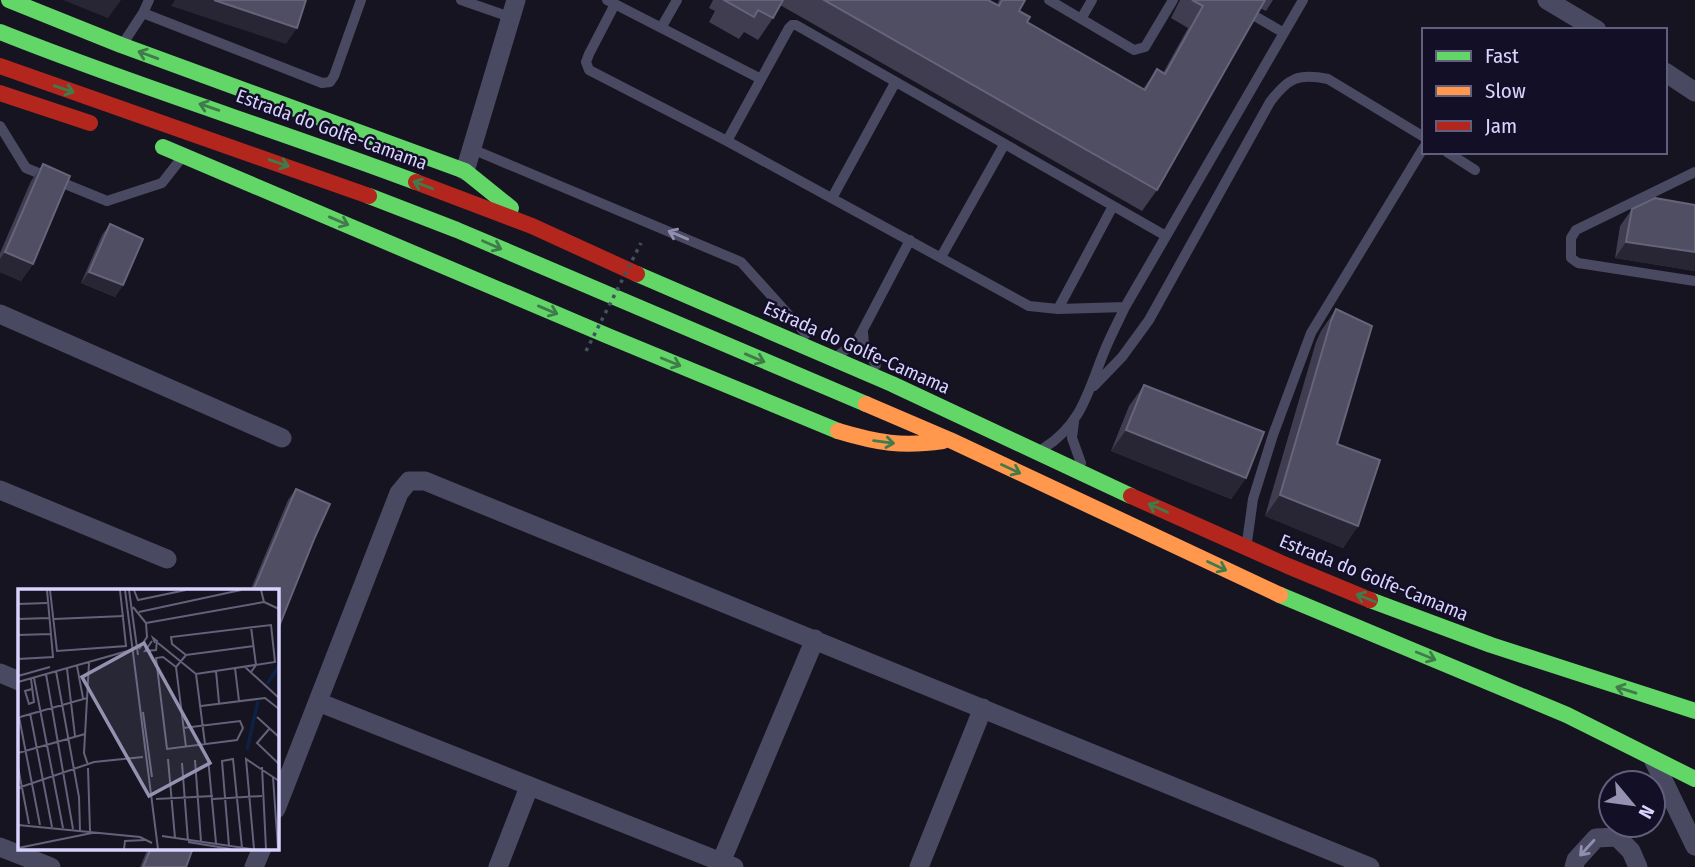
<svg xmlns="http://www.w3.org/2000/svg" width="1695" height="867" viewBox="0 0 1695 867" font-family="'Fira Sans Condensed',sans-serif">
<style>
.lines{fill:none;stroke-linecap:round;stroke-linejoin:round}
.lane{stroke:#4a4962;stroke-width:10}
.street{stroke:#4a4962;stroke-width:19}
.fast{stroke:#63d668;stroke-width:16}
.slow{stroke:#ff974d;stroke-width:16}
.jam{stroke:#b3261e;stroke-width:16}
.path-bridge{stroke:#44505f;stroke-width:3.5;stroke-dasharray:3.5 5;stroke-linecap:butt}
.wall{fill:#403d50}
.shaded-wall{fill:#282635}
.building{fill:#504e63;stroke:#66637b;stroke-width:2}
.oneway{stroke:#3f7c4a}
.oneway2{stroke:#928eb0}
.labels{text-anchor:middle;stroke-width:5;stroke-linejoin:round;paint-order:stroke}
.street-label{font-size:19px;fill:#d9d4ff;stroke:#130f26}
.inset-river{fill:none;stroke:#0d2144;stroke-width:3.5}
.inset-road{fill:none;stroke:#64617a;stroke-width:2}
.view{fill:#9591b1;fill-opacity:0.15;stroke:#9591b1;stroke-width:3.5}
.inset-edge{fill:none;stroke:#d9d4ff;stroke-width:3.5}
</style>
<rect width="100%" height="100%" fill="#161421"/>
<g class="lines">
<path class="lane" d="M461 0 510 17
M607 0 761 79
M1049 0 1134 50 1145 47 1173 0
M1227 0 1284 33
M615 4 589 54 586 62 589 70 727 141 1029 306 1058 309 1125 307
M143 13 322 83 330 82 334 76 361 0
M1081 19 1092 0
M661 28 677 0
M126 39 143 13 149 0
M0 126 26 168 107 201 162 183 180 160
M727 141 789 28 792 25H796L1166 236
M472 149 741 262 806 334
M1447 152 1475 170
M1695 172 1576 230 1571 238V258L1578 263 1695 281
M832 198 895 83
M941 257 1004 145
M1058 309 1113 206
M863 332 864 345 876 365
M840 354 857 341 910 240
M1094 386 1122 357 1149 320 1270 102C1288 78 1298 73 1328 79L1424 137
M1074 422 1072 438 1081 463
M1044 448C1082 424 1088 391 1104 352 1110 337 1118 322 1125 307L1303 0
M1247 542 1253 499 1273 435 1311 333 1424 147"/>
<path class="street" d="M1547 0 1597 30
M1665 72 1695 92
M465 171 516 0
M0 314 282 438
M0 490 167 559
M0 673 19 681
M318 702 734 867
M1654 761 1695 846
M276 809 399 493 409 481H425L1370 867
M0 847 51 867
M721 862 815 639
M254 867 262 848
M498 867 529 787
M919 867 983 708
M1574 867 1576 860 1596 838 1617 837 1631 851 1638 867"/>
<path class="fast" d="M9 0 121 45 465 171 511 208
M0 32C137 87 278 130 416 182
M163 147 608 336 838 431
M369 196 457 230 866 404
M637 274 892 384 1131 496
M1280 595 1567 715 1695 779
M1370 600 1491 645 1695 711"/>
<path class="slow" d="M866 404 950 440 1280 595
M838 431C878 443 902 447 943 441"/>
<path class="jam" d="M0 66 369 196
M0 93 90 123
M416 182 532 226 637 274
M1131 496 1288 566 1370 600"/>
<path class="path-bridge" d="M586 351 641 243"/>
</g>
<path class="wall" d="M713 0H988L997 5 999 0H1025L1019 11 1027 22 1143 89 1157 69 1163 73 1188 28 1171 18 1180 0H1273L1266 11 1260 8 1157 190 1142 211 780 5 773 18 758 40 744 32 739 39 709 22 715 11 709 8Z
M43 164 33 264 21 281 0 272V253L31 181Z
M1695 205V271L1615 258 1620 226 1632 209Z
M110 224 123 285 115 297 81 283 102 235Z
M1336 309 1337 444 1358 526 1343 548 1265 516 1316 342 1321 331Z
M1144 385 1246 478 1231 499 1111 451 1129 406Z
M296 489 315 537 276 591H250L288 500Z
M148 848H193L186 867H140Z"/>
<path class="shaded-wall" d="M63 0H121L108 18Z
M175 0H214L297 28 286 44 171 6Z
M1626 242 1695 252V271L1615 258Z
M5 252 33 264 21 281 0 272V259Z
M89 272 123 285 115 297 81 283Z
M1126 430 1246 478 1231 499 1111 451Z
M1280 495 1358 526 1343 548 1265 516Z"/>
<path class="building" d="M214 0H306L297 28Z
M724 0H783L773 18 758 10 754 17Z
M824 0H988L999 6 1002 0H1025L1019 11 1030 17 1027 22 1145 90 1157 69 1165 74 1203 6 1192 0H1265L1157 190Z
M43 164 70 176 33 264 5 252Z
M1655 198 1695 205V252L1626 242 1632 209Z
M110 224 143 239 123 285 89 272Z
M1336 309 1372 326 1337 444 1380 460 1358 526 1280 495 1331 321Z
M1144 385 1264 432 1246 478 1126 430Z
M296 489 330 504 315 537 276 634V591H253Z
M151 848H193L186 867H143Z"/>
<defs><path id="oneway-shaft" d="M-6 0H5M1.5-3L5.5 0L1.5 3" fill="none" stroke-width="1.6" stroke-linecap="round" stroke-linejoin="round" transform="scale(1.75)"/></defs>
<g class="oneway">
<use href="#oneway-shaft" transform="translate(148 55) rotate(-160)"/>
<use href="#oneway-shaft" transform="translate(64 89) rotate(19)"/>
<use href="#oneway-shaft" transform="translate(209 107) rotate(-161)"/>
<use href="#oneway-shaft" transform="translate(279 163) rotate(19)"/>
<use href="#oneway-shaft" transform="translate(423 185) rotate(-159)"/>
<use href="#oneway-shaft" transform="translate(339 221) rotate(23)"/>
<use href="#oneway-shaft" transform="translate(492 245) rotate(24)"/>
<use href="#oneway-shaft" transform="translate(548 310) rotate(23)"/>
<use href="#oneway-shaft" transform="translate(755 358) rotate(23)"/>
<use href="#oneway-shaft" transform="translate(671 362) rotate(22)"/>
<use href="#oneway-shaft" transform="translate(884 442) rotate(7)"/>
<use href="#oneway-shaft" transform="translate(1011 469) rotate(25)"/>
<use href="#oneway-shaft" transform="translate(1158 508) rotate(-156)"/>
<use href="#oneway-shaft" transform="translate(1217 566) rotate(25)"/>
<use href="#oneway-shaft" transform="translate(1366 598) rotate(-158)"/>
<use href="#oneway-shaft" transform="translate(1426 656) rotate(22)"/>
<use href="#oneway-shaft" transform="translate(1626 690) rotate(-163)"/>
</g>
<g class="oneway2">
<use href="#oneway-shaft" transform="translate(678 235) rotate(-157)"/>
<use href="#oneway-shaft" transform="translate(1587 848) rotate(132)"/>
</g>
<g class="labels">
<g class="street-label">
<text transform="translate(332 129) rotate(20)" y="7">Estrada do Golfe-Camama</text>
<text transform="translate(857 347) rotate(24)" y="7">Estrada do Golfe-Camama</text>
<text transform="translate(1374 577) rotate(22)" y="7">Estrada do Golfe-Camama</text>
</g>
</g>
<g transform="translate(18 589)">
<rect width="261" height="261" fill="#161421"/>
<path class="inset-river" d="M249 95 261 77M229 161 240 112"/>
<path class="inset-road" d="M32 1 39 62 108 57 102 1M107 1 140 260M111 1 120 66M116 1 120 11 168 1M243 1 246 13 261 20M0 15 29 14M115 18 128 34 129 48 121 60M121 23 223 1M0 30 31 29M36 30 106 27M128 34 246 13M0 46 33 45M134 52 127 62 138 61 139 52 135 49 137 54M140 54 178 85 257 73 253 36 153 48 154 55 168 66 236 57M168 66 158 78 168 158M0 70 35 68 29 1M59 77 65 109M158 78 145 68 138 69 149 160 219 151 225 139 222 132 165 139M227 78 261 109M217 79 221 112M49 80 57 147M38 82 61 208 62 241M198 82 201 114M233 83 238 76 233 38M28 85 55 240M178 85 187 155M0 87 32 78M16 89 45 239M13 90 16 113 11 115 7 102 14 100M0 93 113 61M183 117 247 109 261 120M125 123 134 188M12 124 34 238M1 128 22 236M2 128 69 109M239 128 261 148M252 139 239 154 261 175M0 164 67 145M190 169 198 254M150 170 157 249M177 171 183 252M164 174 170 252M70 176 66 164 71 74M0 178 11 235M244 178 248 260M70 179 72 242M255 188 260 260M0 199 76 173 125 168M138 210 195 207M195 210 244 207M0 236 122 248 134 254M144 247 233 260M170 253 213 260M211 257 204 172 215 170 224 259M0 259 74 244M106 260 107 252 127 251M236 260 228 170 261 192"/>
<path class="view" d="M126 54 192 174 131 207 64 88Z"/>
<rect width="261" height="261" class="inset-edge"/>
</g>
<rect x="1422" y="28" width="245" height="126" fill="#130f26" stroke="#625e7d" stroke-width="2"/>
<rect x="1436" y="51" width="35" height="10" fill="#63d668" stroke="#625e7d" stroke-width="2"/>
<text x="1485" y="63" font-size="21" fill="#d9d4ff">Fast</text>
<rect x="1436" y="86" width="35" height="10" fill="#ff974d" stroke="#625e7d" stroke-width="2"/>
<text x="1485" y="98" font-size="21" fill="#d9d4ff">Slow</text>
<rect x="1436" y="121" width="35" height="10" fill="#b3261e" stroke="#625e7d" stroke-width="2"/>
<text x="1485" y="133" font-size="21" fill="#d9d4ff">Jam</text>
<g transform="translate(1632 804) rotate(119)"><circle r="33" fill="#130f26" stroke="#625e7d" stroke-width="2"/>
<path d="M0-5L12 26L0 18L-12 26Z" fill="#9591b1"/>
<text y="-10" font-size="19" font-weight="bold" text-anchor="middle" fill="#d9d4ff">N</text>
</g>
</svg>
